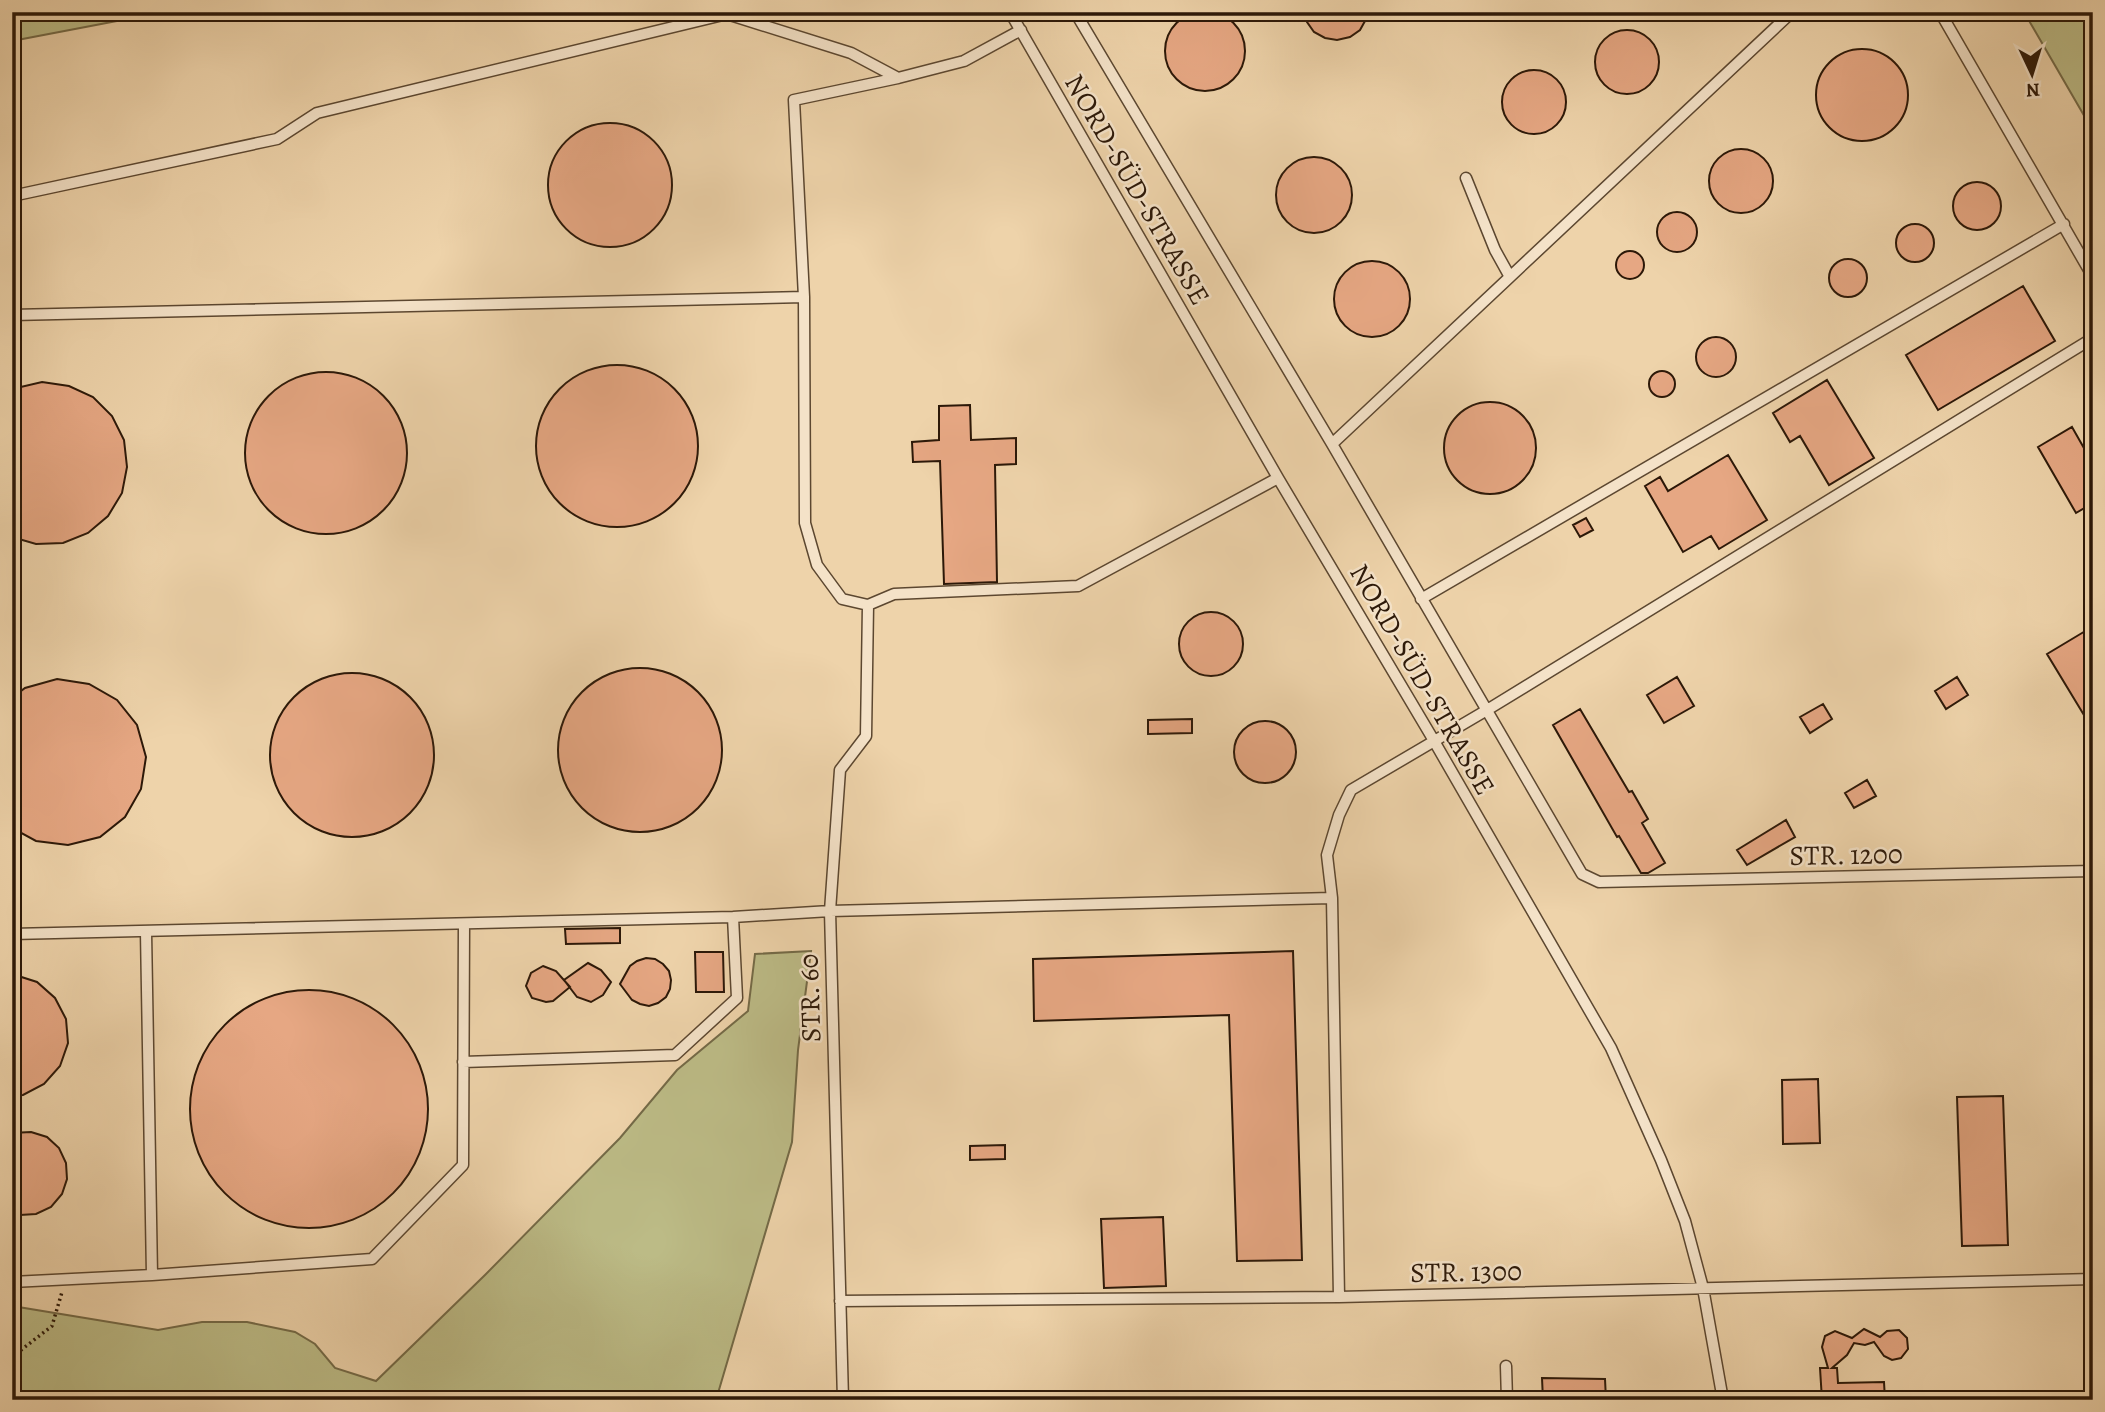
<svg xmlns="http://www.w3.org/2000/svg" width="2105" height="1412" viewBox="0 0 2105 1412" font-family="Alegreya,serif">
<style>
.green{fill:#bcbb86;stroke:#746a47;stroke-width:2}
.building{fill:#e6a783;stroke:#2c1808;stroke-width:2}
.lines{fill:none;stroke-linecap:round;stroke-linejoin:round}
.service-casing{stroke:#5c4730;stroke-width:13}
.path{stroke:#2c1808;stroke-width:3.5;stroke-dasharray:2 3.5;stroke-linecap:butt}
.service{stroke:#f4e2c8;stroke-width:10}
.labels{text-anchor:middle;stroke-width:5;stroke-linejoin:round;paint-order:stroke}
.street-label{font-size:28px;fill:#2c1808;stroke:#f4e2c8}
</style>
<rect width="100%" height="100%" fill="#eed3aa"/>
<filter id="stains"><feTurbulence type="fractalNoise" baseFrequency=".00286" numOctaves="4"/><feColorMatrix values="0 0 0 0 .2 0 0 0 0 .09 0 0 0 0 .02 0 0 0 .5 -.17"/></filter>
<radialGradient id="worn" r=".72"><stop offset=".6" stop-color="#630" stop-opacity="0"/><stop offset="1" stop-color="#630" stop-opacity=".3"/></radialGradient>
<path class="green" d="M12 12H164L12 41Z
M2024 12H2093V131Z
M811 951 798 1050 792 1142 716 1400H12V1306L158 1330 202 1322H247L295 1332 315 1344 335 1368 376 1381 485 1275 620 1138 677 1070 748 1011 755 954Z"/>
<path class="building" d="M1165 51a40 40 0 1 1 80 0a40 40 0 1 1-80 0Z
M1304 12H1370L1360 30 1350 37 1337 40 1325 38 1314 32 1307 22Z
M1595 62a32 32 0 1 1 64 0a32 32 0 1 1-64 0Z
M1816 95a46 46 0 1 1 92 0a46 46 0 1 1-92 0Z
M1502 102a32 32 0 1 1 64 0a32 32 0 1 1-64 0Z
M548 185a62 62 0 1 1 124 0a62 62 0 1 1-124 0Z
M1709 181a32 32 0 1 1 64 0a32 32 0 1 1-64 0Z
M1276 195a38 38 0 1 1 76 0a38 38 0 1 1-76 0Z
M1953 206a24 24 0 1 1 48 0a24 24 0 1 1-48 0Z
M1657 232a20 20 0 1 1 40 0a20 20 0 1 1-40 0Z
M1896 243a19 19 0 1 1 38 0a19 19 0 1 1-38 0Z
M1616 265a14 14 0 1 1 28 0a14 14 0 1 1-28 0Z
M1829 278a19 19 0 1 1 38 0a19 19 0 1 1-38 0Z
M1334 299a38 38 0 1 1 76 0a38 38 0 1 1-76 0Z
M2023 286 2055 341 1938 410 1906 355Z
M1696 357a20 20 0 1 1 40 0a20 20 0 1 1-40 0Z
M536 446a81 81 0 1 1 162 0a81 81 0 1 1-162 0Z
M1649 384a13 13 0 1 1 26 0a13 13 0 1 1-26 0Z
M245 453a81 81 0 1 1 162 0a81 81 0 1 1-162 0Z
M1827 380 1874 458 1829 485 1800 436 1790 442 1773 413Z
M42 382 69 386 93 397 112 416 124 440 127 467 122 493 108 516 88 533 63 543 36 544 12 537V389Z
M1444 448a46 46 0 1 1 92 0a46 46 0 1 1-92 0Z
M970 405 971 440 1016 438V464L995 465 997 582 944 584 940 461 913 462 912 442 939 440V406Z
M2072 427 2093 464V503L2076 513 2038 447Z
M1728 455 1767 520 1719 549 1711 536 1683 552 1645 486 1660 477 1668 491Z
M1586 518 1593 530 1580 537 1573 525Z
M1179 644a32 32 0 1 1 64 0a32 32 0 1 1-64 0Z
M2087 630 2093 640V730L2047 654Z
M558 750a82 82 0 1 1 164 0a82 82 0 1 1-164 0Z
M270 755a82 82 0 1 1 164 0a82 82 0 1 1-164 0Z
M1677 677 1694 706 1664 723 1647 695Z
M1957 677 1968 695 1946 709 1935 691Z
M57 679 89 684 117 700 137 725 146 757 141 789 125 817 100 837 68 845 36 841 12 828V698L25 688Z
M1823 704 1832 719 1810 733 1800 717Z
M1580 709 1629 792 1632 791 1648 819 1642 823 1665 863 1648 873H1641L1619 836 1617 837 1553 725Z
M1192 719V733L1148 734V720Z
M1234 752a31 31 0 1 1 62 0a31 31 0 1 1-62 0Z
M1867 780 1876 796 1854 808 1845 793Z
M1786 820 1795 837 1747 865 1737 850Z
M620 928V943L566 944 565 929Z
M1293 951 1302 1260 1237 1261 1229 1015 1034 1021 1033 959Z
M695 952H723L724 992H696Z
M646 958 655 959 663 964 669 971 671 980 670 989 666 997 658 1003 649 1006 640 1004 632 1000 620 984 630 966 637 961Z
M588 963 601 970 611 982 603 995 591 1002 577 997 564 980Z
M543 966 556 971 570 987 553 1001 546 1002 532 998 526 986 531 973Z
M12 974 37 982 55 998 66 1019 68 1043 60 1066 44 1084 23 1095 12 1096Z
M190 1109a119 119 0 1 1 238 0a119 119 0 1 1-238 0Z
M1818 1079 1820 1143 1783 1144 1782 1080Z
M2003 1096 2008 1245 1962 1246 1957 1097Z
M31 1132 47 1137 59 1148 66 1163 67 1179 62 1194 51 1207 36 1214 20 1215 12 1212V1133Z
M1005 1145V1159L970 1160V1146Z
M1163 1217 1166 1286 1104 1288 1101 1219Z
M1864 1329 1880 1337 1887 1331 1899 1330 1907 1338 1908 1349 1901 1358 1892 1360 1884 1356 1874 1342 1865 1345 1854 1343 1847 1355 1832 1368H1837L1838 1383 1884 1382 1885 1400H1822L1820 1368H1828L1822 1347 1825 1336 1835 1331 1852 1338Z
M1542 1378 1605 1379 1606 1400H1543Z"/>
<g class="lines">
<defs>
<path id="service" d="M1010 12 1278 478 1430 734 1611 1048 1661 1160 1685 1221 1703 1288 1723 1400
M1075 12 1332 444 1582 874 1599 882 2093 871
M1940 12 2093 277
M898 78 794 100 804 297 805 523 817 565 842 599 868 605 894 594 1078 586 1278 478
M1466 178 1495 250 1510 277
M12 196 277 139 317 113 727 14 851 53 898 78 964 61 1021 30
M12 315 804 297
M1332 444 1792 12
M1421 599 2064 224
M146 932 152 1275
M12 934 733 917 830 911 1332 898
M463 1062 675 1055 737 998 733 917
M12 1282 152 1275 372 1259 463 1165 464 924
M1339 1297 1332 898 1327 855 1339 815 1351 790 1487 710 2093 338
M840 1301 1339 1297 2093 1279
M1506 1366 1507 1400
M843 1400 830 911 840 770 866 736 868 605"/>
</defs>
<use href="#service" class="service-casing"/>
<path class="path" d="M12 1357 52 1326 62 1292"/>
<use href="#service" class="service"/>
</g>
<g class="labels">
<g class="street-label">
<text transform="translate(1138 189) rotate(60)" y="10">NORD-SÜD-STRASSE</text>
<text transform="translate(1423 679) rotate(60)" y="10">NORD-SÜD-STRASSE</text>
<text transform="translate(1846 854) rotate(-1)" y="10">STR. 1200</text>
<text transform="translate(809 998) rotate(-92)" y="10">STR. 60</text>
<text transform="translate(1466 1271) rotate(-1)" y="10">STR. 1300</text>
</g>
</g>
<rect width="2105" height="1412" fill="none" stroke="#eed3aa" stroke-width="42"/>
<rect x="14" y="14" width="2077" height="1384" fill="none" stroke="#2c1808" stroke-width="3.5"/>
<rect x="21" y="21" width="2063" height="1370" fill="none" stroke="#2c1808" stroke-width="2"/>
<g transform="translate(2032 74) rotate(176)" stroke="#f4e2c8" stroke-width="5" paint-order="stroke">
<path d="M0-5L12 26L0 18L-12 26Z" fill="#2c1808"/>
<text y="-10" font-size="19" font-weight="bold" text-anchor="middle" fill="#2c1808">N</text>
</g>
<rect width="100%" height="100%" filter="url(#stains)"/>
<rect width="100%" height="100%" fill="url(#worn)"/>
</svg>
